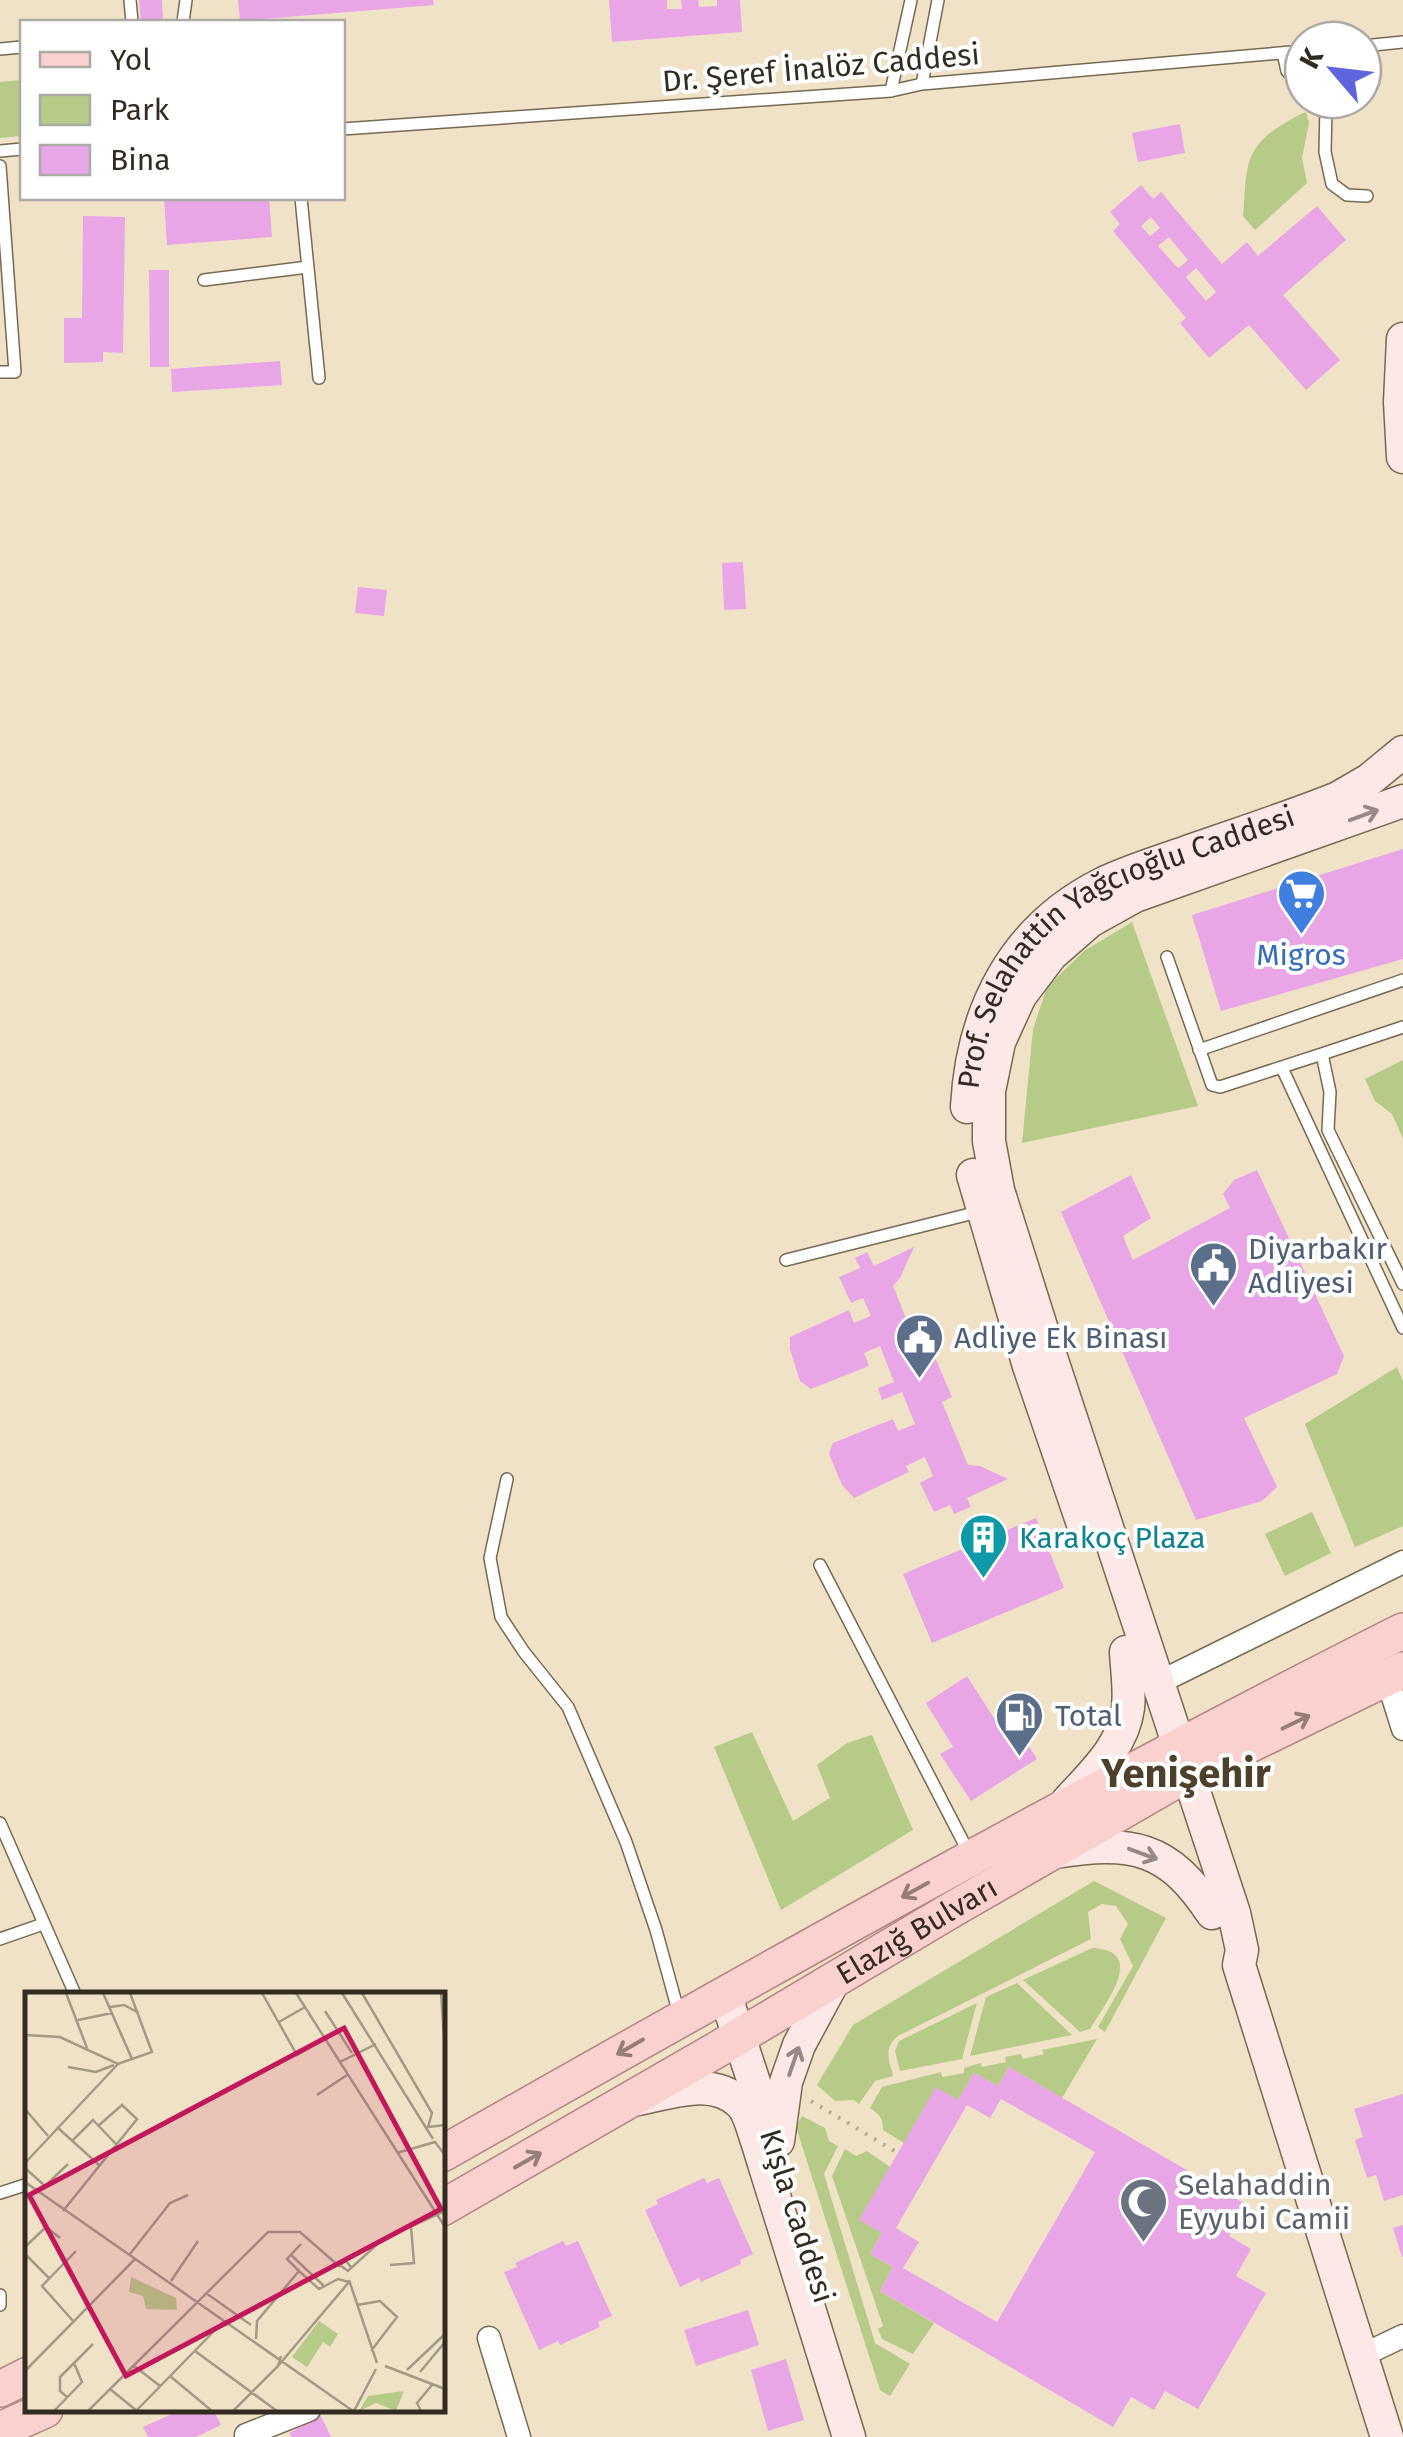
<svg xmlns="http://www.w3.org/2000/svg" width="1403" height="2437" viewBox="0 0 1403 2437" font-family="'Fira Sans',sans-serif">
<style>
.green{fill:#b5cb87}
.building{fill:#e9a6e7;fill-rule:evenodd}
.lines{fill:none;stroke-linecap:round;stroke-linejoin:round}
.lane-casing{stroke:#766951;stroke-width:14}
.street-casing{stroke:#766951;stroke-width:25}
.secondary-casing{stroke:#766951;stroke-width:35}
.primary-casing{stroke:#b3837f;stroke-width:38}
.path{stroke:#b6ab95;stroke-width:4;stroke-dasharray:2.5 8;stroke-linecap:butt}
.lane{stroke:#fff;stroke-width:11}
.street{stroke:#fff;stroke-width:22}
.secondary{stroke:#fde8e8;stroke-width:32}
.primary{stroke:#fbd1d0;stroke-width:35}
.oneway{stroke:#978a84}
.oneway2{stroke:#967e78}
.labels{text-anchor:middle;stroke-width:8;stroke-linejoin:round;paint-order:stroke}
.street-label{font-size:30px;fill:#312b21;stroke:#fff}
.shop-label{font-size:30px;fill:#366cbe;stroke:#fff}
.service-label{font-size:30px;fill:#4e5e75;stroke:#fff;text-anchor:start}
.culture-label{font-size:30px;fill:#0d838f;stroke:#fff;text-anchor:start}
.worship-label{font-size:30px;fill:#5b616d;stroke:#fff;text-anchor:start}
.district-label{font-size:40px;font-weight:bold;fill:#4d412b;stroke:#fff}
.inset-road{fill:none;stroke:#a49985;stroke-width:2.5}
.view{fill:#c2185b;fill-opacity:0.15;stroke:#c2185b;stroke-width:5}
.inset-edge{fill:none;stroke:#312b21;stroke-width:5}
</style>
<rect width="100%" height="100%" fill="#f0e2c7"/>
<path class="green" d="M22 80V136L0 138V82Z
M1306 112 1309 123 1302 158 1307 183 1255 230 1243 216C1247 177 1241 152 1277 128 1287 122 1295 116 1306 112Z
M1132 922 1198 1106 1022 1143 1033 1029 1047 987 1084 951Z
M1403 1060V1139L1392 1114 1375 1101 1365 1079Z
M1397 1367 1403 1381V1526L1355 1547 1305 1424Z
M1312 1512 1331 1553 1285 1576 1265 1534Z
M752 1732 793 1821 830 1798 817 1765 847 1743 872 1735 913 1830 781 1910 714 1747Z
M1094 1881 1166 1918 1105 2032 1098 2027 1133 1966 1120 1939 1128 1924 1116 1906 1102 1904 1088 1912 1091 1939 898 2036C883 2048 889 2060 893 2076L875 2081 859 2104 854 2100 835 2101 817 2085 853 2025Z
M1092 1948C1149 1950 1104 2005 1090 2029L1080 2032 1023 1980Z
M1017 1983 1072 2035 970 2056 986 1997Z
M977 2003 962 2059 900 2071 895 2051 899 2041Z
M1097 2039 1062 2098 1009 2067 998 2086 974 2073 958 2100 936 2088 904 2143 883 2130C883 2118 880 2115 870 2108L882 2087 941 2072 942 2077 964 2073V2068L981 2063 982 2067 1006 2062 1005 2057 1021 2054 1023 2059 1044 2054 1042 2050Z
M802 2116 825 2128 829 2141 838 2146 824 2174 875 2343 910 2364 890 2396 880 2390 796 2127Z
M845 2149 856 2156 867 2151 890 2167 882 2233 870 2254 893 2267 880 2291 934 2323 913 2354 882 2339 878 2329 883 2326 832 2176Z"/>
<path class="building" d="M139 0H162L163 20 141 22Z
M238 0H433L434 5 240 21Z
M609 0H667V9H682L681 0H698L699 7 717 6V0H740L742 32 612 42Z
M1180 124 1185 153 1138 162 1132 133Z
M1141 185 1153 199 1161 192 1222 264 1247 242 1258 256 1317 206 1346 240 1283 295 1340 360 1306 390 1249 325 1209 358 1180 323 1186 318 1113 231 1120 224 1110 212ZM1151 217 1160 228 1150 236 1141 226ZM1169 237 1188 260 1178 268 1158 246ZM1196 268 1216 292 1206 301 1186 277Z
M164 198H269L272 237 167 245Z
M83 216 125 217 123 353 103 352V362L64 363V318H82Z
M149 270H169V367H150Z
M280 361 282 385 172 392 171 369Z
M743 562 746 609 724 610 722 563Z
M358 587 387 590 384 616 355 613Z
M1403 849V959L1221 1011 1192 915Z
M1257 1170 1344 1356 1337 1374 1244 1418 1277 1487 1262 1501 1196 1520 1061 1212 1131 1175 1151 1218 1123 1236 1133 1260 1230 1208 1223 1194 1234 1180Z
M914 1247 900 1278 893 1286 917 1345 928 1341 952 1397 942 1402 968 1465 980 1466 1008 1479 967 1498 971 1507 954 1514 950 1505 934 1512 920 1483 933 1476 925 1457 906 1466 909 1472 854 1498 842 1485 829 1454 833 1443 893 1419 898 1431 915 1424 902 1392 882 1400 878 1388 894 1382 880 1346 864 1353 869 1366 811 1389 800 1381 790 1349V1337L849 1310 854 1323 871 1316 863 1298 851 1303 839 1277 860 1268 855 1258 867 1252 874 1266Z
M1036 1518 1064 1588 932 1643 903 1574Z
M967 1676 999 1726 1011 1717 1037 1759 971 1801 940 1754 953 1747 926 1703Z
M1009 2067 1247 2205 1229 2236 1251 2249 1236 2276 1266 2293 1198 2409 1165 2391 1154 2410 1131 2397 1113 2427 880 2291 893 2267 870 2254 882 2233 859 2220 936 2087 958 2100 974 2073 998 2086ZM1001 2099 1095 2152 997 2322 903 2268 919 2242 896 2228 967 2105 990 2118Z
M1403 2094V2195L1384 2201 1376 2175 1367 2178 1355 2140 1363 2137 1354 2109Z
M704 2178 707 2183 719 2178 753 2254 740 2260 741 2264 701 2282 699 2278 680 2287 645 2210 658 2204 656 2200Z
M1403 2225V2257H1402L1393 2228Z
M563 2241 566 2246 578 2241 612 2316 598 2322 600 2327 560 2345 558 2341 539 2350 504 2272 517 2267 515 2263Z
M748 2310 759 2345 696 2366 684 2330Z
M786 2359 804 2420 768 2431 751 2370Z
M181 2410H213L221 2425 196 2437H148L143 2427Z
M321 2416 331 2437H292L289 2433Z"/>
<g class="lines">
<defs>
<path id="lane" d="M130 0 132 22
M183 22 186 0
M1363 46 1403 42
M0 49 22 47
M1283 53 1287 71 1303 85
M922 84 938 0
M891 91 911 0
M1321 100 1326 107 1325 152 1332 184 1347 195 1367 196
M342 129 891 91 922 84 1303 51
M0 151 22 149
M0 166 15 372H0
M301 198 319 378
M204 280 308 267
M1167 957 1212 1085 1220 1087 1322 1054
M1403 1027 1322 1054 1330 1092 1328 1130 1403 1284
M1199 1050 1403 980
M1282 1068 1403 1328
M786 1260 978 1212
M507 1479 490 1558 501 1617 524 1652 568 1707 626 1842 656 1930 679 2014
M820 1565 970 1855
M0 1823 75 1994
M0 1939 43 1924
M0 2193 28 2184
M0 2295V2305"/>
<path id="street" d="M1387 1678 1403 1729
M1158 1683 1403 1562
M489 2338 519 2437
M1361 2356 1403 2336
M247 2437 246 2435 309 2410"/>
<g id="secondary">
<path d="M1403 339 1400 402 1403 457"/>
<path id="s1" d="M967 1107C972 1011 1013 929 1102 884 1129 871 1159 862 1187 852 1238 834 1288 818 1338 798L1369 780 1403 752"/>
<path d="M973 1175 1029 1366 1083 1524"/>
<path d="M1067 1802C1092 1774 1123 1747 1128 1708 1130 1690 1127 1670 1126 1652"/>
<path d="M1055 1852C1132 1840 1168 1846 1212 1913"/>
<path d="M725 1994 769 2128"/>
<path d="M638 2099C670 2093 713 2076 740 2103 749 2111 753 2130 757 2141L849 2437"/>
<path d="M778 2141 786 2082 799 2045 834 1980"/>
<path d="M1387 2437 1239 1965 1242 1950 1234 1913 1043 1333 998 1190 989 1141V1091L999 1042 1020 996 1051 955 1090 921 1135 896 1403 801"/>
</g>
<g id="primary">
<path d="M442 2154C759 1974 1077 1795 1403 1631"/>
<path id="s2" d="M442 2208 718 2049 953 1909 1171 1783 1403 1670"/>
<path d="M0 2389 28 2375"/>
<path d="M0 2430 45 2410"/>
</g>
</defs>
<use href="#lane" class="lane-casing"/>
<use href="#street" class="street-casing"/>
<use href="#secondary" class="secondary-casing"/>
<use href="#primary" class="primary-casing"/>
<path class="path" d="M811 2101 898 2153"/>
<use href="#lane" class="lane"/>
<use href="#street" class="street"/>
<use href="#secondary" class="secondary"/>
<use href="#primary" class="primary"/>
</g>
<defs><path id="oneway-shaft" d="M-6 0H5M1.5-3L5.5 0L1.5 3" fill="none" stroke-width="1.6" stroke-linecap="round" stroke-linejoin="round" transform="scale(2.5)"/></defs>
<g class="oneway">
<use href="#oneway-shaft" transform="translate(1364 815) rotate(-20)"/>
<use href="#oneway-shaft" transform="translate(1143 1854) rotate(20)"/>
<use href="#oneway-shaft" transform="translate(794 2061) rotate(-71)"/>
</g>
<g class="oneway2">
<use href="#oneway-shaft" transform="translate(1296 1722) rotate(-26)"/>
<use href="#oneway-shaft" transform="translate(915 1890) rotate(151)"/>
<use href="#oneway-shaft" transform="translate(630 2047) rotate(150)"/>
<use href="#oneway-shaft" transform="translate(528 2160) rotate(-30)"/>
</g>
<defs>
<symbol id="supermarket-pin" viewBox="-11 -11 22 30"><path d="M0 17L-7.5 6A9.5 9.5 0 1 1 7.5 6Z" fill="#3f7fe0" stroke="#fff"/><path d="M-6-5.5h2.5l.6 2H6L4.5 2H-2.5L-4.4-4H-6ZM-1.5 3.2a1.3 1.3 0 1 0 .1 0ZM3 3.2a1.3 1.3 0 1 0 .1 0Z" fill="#fff"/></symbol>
<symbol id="civic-pin" viewBox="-11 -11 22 30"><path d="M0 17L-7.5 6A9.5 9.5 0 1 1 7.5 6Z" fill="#5c6f8a" stroke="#fff"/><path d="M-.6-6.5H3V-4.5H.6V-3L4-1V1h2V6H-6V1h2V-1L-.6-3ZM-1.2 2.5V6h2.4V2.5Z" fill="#fff"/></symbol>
<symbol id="building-pin" viewBox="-11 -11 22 30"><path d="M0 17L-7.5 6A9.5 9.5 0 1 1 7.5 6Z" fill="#0f9aa8" stroke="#fff"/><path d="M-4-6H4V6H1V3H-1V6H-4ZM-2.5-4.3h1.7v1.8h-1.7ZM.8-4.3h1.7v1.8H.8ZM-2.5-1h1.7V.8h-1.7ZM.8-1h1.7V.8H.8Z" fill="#fff"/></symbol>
<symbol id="fuel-pin" viewBox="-11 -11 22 30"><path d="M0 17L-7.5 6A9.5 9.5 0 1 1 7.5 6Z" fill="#5c6f8a" stroke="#fff"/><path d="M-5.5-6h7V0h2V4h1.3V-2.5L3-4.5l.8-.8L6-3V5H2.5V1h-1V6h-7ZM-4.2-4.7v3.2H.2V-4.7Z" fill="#fff"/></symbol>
<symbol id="mosque-pin" viewBox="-11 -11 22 30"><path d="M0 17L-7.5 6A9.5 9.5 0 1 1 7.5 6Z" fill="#6b7280" stroke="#fff"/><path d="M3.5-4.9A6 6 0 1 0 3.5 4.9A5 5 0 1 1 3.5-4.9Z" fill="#fff"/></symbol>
</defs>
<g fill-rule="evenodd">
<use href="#supermarket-pin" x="1274" y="866" width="55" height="75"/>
<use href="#civic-pin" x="1186" y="1238" width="55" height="75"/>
<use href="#civic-pin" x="892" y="1310" width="55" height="75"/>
<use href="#building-pin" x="956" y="1510" width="55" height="75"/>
<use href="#fuel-pin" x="992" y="1688" width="55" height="75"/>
<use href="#mosque-pin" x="1116" y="2174" width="55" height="75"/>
</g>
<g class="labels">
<g class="street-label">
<text transform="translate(821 68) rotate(-5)" y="10">Dr. Şeref İnalöz Caddesi</text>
<text dy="10" stroke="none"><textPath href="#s1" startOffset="248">Prof. Selahattin Yağcıoğlu Caddesi</textPath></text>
<text dy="10" stroke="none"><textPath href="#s2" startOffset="550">Elazığ Bulvarı</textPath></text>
<text transform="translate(797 2216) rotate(72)" y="10">Kışla Caddesi</text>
</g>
<g class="shop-label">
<text x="1301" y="965">Migros</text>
</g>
<g class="service-label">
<text x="1248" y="1259">Diyarbakır<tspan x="1248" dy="34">Adliyesi</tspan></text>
<text x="954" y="1348">Adliye Ek Binası</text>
<text x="1055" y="1726">Total</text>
</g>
<g class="culture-label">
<text x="1019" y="1548">Karakoç Plaza</text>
</g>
<g class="worship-label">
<text x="1178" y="2195">Selahaddin<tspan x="1178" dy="34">Eyyubi Camii</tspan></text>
</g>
<g class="district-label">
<text x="1186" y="1787">Yenişehir</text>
</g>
</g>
<g transform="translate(25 1992)">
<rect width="420" height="420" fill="#f0e2c7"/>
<path d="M106 285 151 306 152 318 121 317 118 304 104 300ZM294 329 313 342 305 355 298 350 282 375 267 365ZM379 399 371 419 351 411 334 419 343 404Z" fill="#b5cb87"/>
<path class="inset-road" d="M41 1 62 56M78 1 107 67M237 1 272 63 300 46M271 1 420 235M317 1 408 147M337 1 407 121 403 135 420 133M416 1 420 59M85 15 99 13 114 21M300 19 327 61M53 28 87 21M254 30 280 15M0 43 35 45 93 72 127 60 105 1M315 70 351 52M43 75 71 80 89 73M292 103 322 83M0 117 23 144M32 135 74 173M47 149 68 128 91 152M372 161 410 150 420 163M0 171 93 72M0 176 20 194 43 172M0 190 328 419M38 219 112 127 97 113 73 134M0 255 21 235 35 246M0 262 24 286M105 262 145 211 163 203M266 263 299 294M365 273 389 271 386 234M326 275 321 269 315 273 323 279 358 247 420 219M274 279 262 267 276 252M324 288 352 371M146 289 173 249M181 301 226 333M332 313 355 309 372 325 346 359M49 330 17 294 51 259M231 347 232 329 274 279 294 297 313 287 324 290M170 359 252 419M256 364 253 374 324 290M108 373 135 394M360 374 420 397M382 378 420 342M0 379 111 266M395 380 420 350M145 384 187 419M85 397 112 419M43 406 35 399V385L68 352M29 419 57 390 49 371M63 419 243 240H275L315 275M111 419 198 330M208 419 253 374M329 419 351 377M396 419 392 411 407 393"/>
<path class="view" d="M319 36 416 217 101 384 4 203Z"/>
<rect width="420" height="420" class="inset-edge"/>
</g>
<rect x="20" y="20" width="325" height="180" fill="#ffffff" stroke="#adaaa6" stroke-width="2.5"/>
<rect x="40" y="52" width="50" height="15" fill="#fbd1d0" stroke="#adaaa6" stroke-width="2.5"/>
<text x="110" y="70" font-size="30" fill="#312b21">Yol</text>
<rect x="40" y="95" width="50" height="30" fill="#b5cb87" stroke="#adaaa6" stroke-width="2.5"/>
<text x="110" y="120" font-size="30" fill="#312b21">Park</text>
<rect x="40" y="145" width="50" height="30" fill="#e9a6e7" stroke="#adaaa6" stroke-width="2.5"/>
<text x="110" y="170" font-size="30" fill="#312b21">Bina</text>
<g transform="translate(1333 70) rotate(298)"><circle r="48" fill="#ffffff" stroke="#adaaa6" stroke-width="2.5"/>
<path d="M0-8L18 38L0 25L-18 38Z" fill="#5f65dd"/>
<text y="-15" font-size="28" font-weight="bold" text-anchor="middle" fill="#312b21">K</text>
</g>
</svg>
